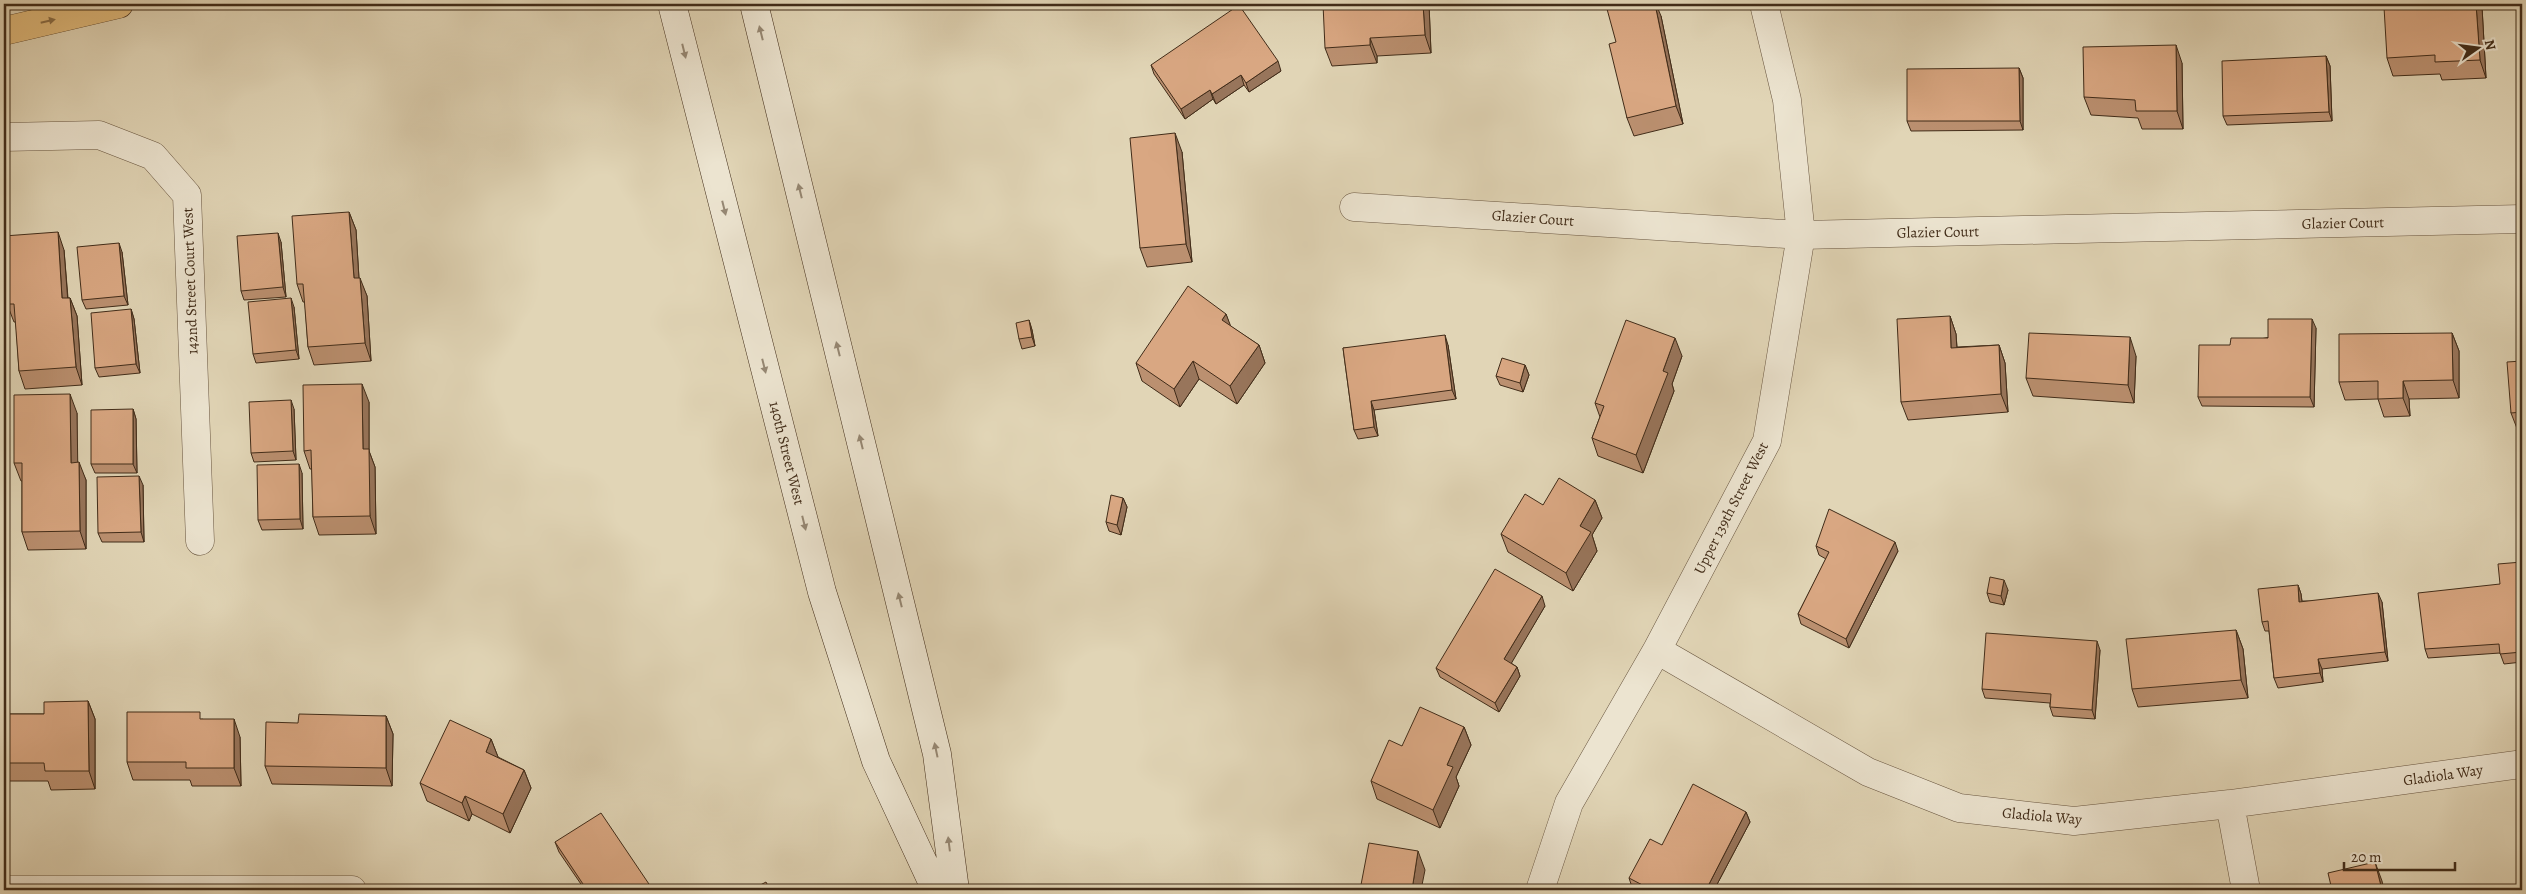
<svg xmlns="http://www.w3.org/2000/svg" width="2526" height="894" viewBox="0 0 2526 894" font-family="Alegreya,serif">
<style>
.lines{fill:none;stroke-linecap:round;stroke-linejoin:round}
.street-casing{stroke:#695640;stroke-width:29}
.secondary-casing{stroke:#412c19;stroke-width:29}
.highway-casing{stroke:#412c19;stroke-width:29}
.street{stroke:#ece4d0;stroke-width:28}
.secondary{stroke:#ece4d0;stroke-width:28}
.highway{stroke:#e0ba7b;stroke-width:28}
.wall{fill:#bb9070;stroke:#412c19}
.shaded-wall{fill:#98755b;stroke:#412c19}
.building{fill:#d9a782;stroke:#412c19}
.oneway{fill:#896c45}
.oneway2{fill:#968874}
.labels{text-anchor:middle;stroke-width:5;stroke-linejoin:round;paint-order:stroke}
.street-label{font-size:15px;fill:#412c19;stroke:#ece4d0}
</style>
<rect width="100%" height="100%" fill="#e1d5b6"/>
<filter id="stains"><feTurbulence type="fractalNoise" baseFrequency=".004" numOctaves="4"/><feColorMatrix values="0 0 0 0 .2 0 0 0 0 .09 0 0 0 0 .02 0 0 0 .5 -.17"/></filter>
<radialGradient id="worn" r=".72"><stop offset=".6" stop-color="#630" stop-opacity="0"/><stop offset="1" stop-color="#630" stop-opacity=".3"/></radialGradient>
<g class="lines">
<defs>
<path id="street" d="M4 137 99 135 153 156 187 195 200 541
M1354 207 1801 235 2522 219
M1657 650 1868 772 1959 808 2074 821 2230 804 2522 764
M2230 804 2246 890
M6 890H352
M1540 890 1569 803 1657 650 1767 441 1801 235 1787 100 1764 4"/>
<path id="secondary" d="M672 4 822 592 876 761 936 890
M754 4 937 754 955 890"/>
<path id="highway" d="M4 31 119 4"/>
</defs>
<use href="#street" class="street-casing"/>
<use href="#secondary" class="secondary-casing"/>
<use href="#highway" class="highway-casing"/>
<use href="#street" class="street"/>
<use href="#secondary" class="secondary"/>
<use href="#highway" class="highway"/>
</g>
<path class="wall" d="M1429 4 1431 53 1377 56V63L1332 66 1325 48Z
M2430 4H2481L2482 7 2486 78 2442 80 2440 74 2393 76 2387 58Z
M1661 16 1683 124 1634 136 1627 118 1616 42Z
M2326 56 2330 66 2332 121 2227 125 2223 116Z
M2182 63 2183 129H2142L2138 118 2091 115 2084 97Z
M1151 65 1281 71 1249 92 1244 85 1216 104 1213 99 1185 119 1154 74Z
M2019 68 2023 78V130L1911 131 1907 121Z
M1182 152 1192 262 1147 267 1140 248Z
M349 212 356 230 359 278 367 296 371 361 314 365 308 347 305 302H303L297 284Z
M281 242 286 297 244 300 241 291Z
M64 250 68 298H70L77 316 82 385 25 389 19 371 16 322H14L7 304Z
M122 252 128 305 86 309 82 300Z
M294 307 299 359 256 363 253 354Z
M131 309 134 319 140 373 99 377 95 368Z
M1226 314 1230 326 1259 345 1265 363 1237 404 1199 379 1180 407 1142 381 1136 363Z
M1950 316 1956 334 1957 347 1999 345 2005 363 2008 412 1908 420 1901 402Z
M1029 320 1032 330 1035 346 1022 349 1019 339Z
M2316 328 2314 407 2202 406 2198 397 2230 345Z
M2452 333 2459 351V398L2409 399 2410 416 2384 417 2378 399 2345 400 2339 382Z
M1448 345 1456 399 1374 410 1378 436 1358 439 1354 430 1343 348Z
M1682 356 1672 384 1674 391 1643 473 1598 456 1592 438 1600 417 1595 403Z
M2136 356 2134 403 2033 396 2026 378Z
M2522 361V430L2518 431 2511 413Z
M1525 365 1529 375 1523 392 1500 385 1496 376Z
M369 402V451L375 467 376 534 319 535 313 517 312 469H310L304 451Z
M133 409 136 419 137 473H95L91 464Z
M294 409 296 460 254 462 251 453Z
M77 413V462L86 480V549L28 550 22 532V481H21L14 463Z
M302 473 303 529 262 530 258 520Z
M143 485 144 542H102L98 533Z
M1123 498 1127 507 1121 535 1109 531 1106 522Z
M1595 500 1602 518 1592 535 1597 551 1573 591 1508 552 1501 534 1543 505Z
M1816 546 1898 551 1849 648 1801 624 1798 614 1826 559 1819 555Z
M2522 562V662L2504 664 2500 653 2428 658 2425 649 2500 584Z
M2298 585 2301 594 2302 601 2382 602 2388 661 2322 669 2323 682 2278 688 2274 678 2269 631H2265L2262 622Z
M2008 590 2004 605 1990 602 1987 593Z
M1545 606 1511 663 1517 667 1520 676 1499 712 1440 677 1436 668Z
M2236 630 2243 649 2248 698 2138 707 2132 689Z
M2100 650 2095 719 2053 716 2050 707V703L1985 698 1982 689Z
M88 701 95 719V789L51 790 48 781H8L4 770V714H44Z
M386 716 393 734 392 786 272 784 265 766 298 723Z
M202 719 240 737 241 786H192L190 780H133L127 762Z
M1464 727 1471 745 1456 777 1459 786 1440 828 1377 799 1371 781 1402 746Z
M491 739 498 757 524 770 531 788 510 833 472 814 469 821 427 801 420 783Z
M1746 812 1750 822 1714 890H1638L1632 887 1629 878 1662 845Z
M555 842 653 890H585L559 852Z"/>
<path class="shaded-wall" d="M1423 4H1429L1431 53 1425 35Z
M1655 4H1656L1661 16 1683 124 1676 106Z
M2476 4H2481L2482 7 2486 78 2480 60Z
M1370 38 1377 56V63L1370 45Z
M2176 45 2182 63 2183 129 2177 111Z
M2326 56 2330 66 2332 121 2329 112Z
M1278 61 1281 71 1249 92 1246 83Z
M2019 68 2023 78V130L2020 121Z
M1241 75 1244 85 1216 104 1212 94Z
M1210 90 1213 99 1185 119 1181 109Z
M1175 133 1182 152 1192 262 1186 244Z
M349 212 356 230 360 296 354 278Z
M58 232 64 250 69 316 62 298Z
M278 233 281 242 286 297 283 287Z
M119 243 122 252 128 305 124 296Z
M360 278 367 296 371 361 365 343Z
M70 298 77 316 82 385 76 367Z
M291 298 294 307 299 359 296 350Z
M131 309 134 319 140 373 136 364Z
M1226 314 1233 332 1222 320Z
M1950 316 1956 334 1958 366 1951 348Z
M2312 319 2316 328 2314 407 2310 397Z
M1029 320 1032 330 1035 346 1032 337Z
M2452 333 2459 351V398L2453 380Z
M1445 335 1448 345 1456 399 1452 390Z
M2130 337 2136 356 2134 403 2128 385Z
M1675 338 1682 356 1672 384 1674 391 1643 473 1636 455 1663 371Z
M1259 345 1265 363 1237 404 1230 386Z
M1999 345 2005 363 2008 412 2001 394Z
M1193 361 1199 379 1180 407 1174 389Z
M1525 365 1529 375 1523 392 1520 383Z
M2403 381 2409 399 2410 416 2403 398Z
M362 384 369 402V451L375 467 376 534 370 516 363 449Z
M70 394 77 413 78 481 71 463Z
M291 400 294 409 296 460 293 451Z
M1371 401 1374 410 1378 436 1374 427Z
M133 409 136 419 137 473 133 464Z
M79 462 86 480V549L80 531Z
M299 464 302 473 303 529 300 519Z
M139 476 143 485 144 542 141 532Z
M1123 498 1127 507 1121 535 1117 525Z
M1595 500 1602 518 1592 535 1597 551 1573 591 1566 573 1580 526Z
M1895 542 1898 551 1849 648 1846 639Z
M2004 580 2008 590 2004 605 2001 596Z
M2298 585 2301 594 2303 611 2299 602Z
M2378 593 2382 602 2388 661 2385 652Z
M1542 596 1545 606 1508 669 1504 659Z
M2236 630 2243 649 2248 698 2241 680Z
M2097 641 2100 650 2095 719 2092 710Z
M2318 659 2322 669 2323 682 2320 673Z
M1517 667 1520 676 1499 712 1495 703Z
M88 701 95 719V789L89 771Z
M386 716 393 734 392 786 386 768Z
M234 719 240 737 241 786 234 768Z
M1464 727 1471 745 1456 777 1459 786 1440 828 1433 810 1447 765Z
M491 739 498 757 492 770 486 752Z
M524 770 531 788 510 833 503 814Z
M465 796 472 814 469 821 462 803Z
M1746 812 1750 822 1714 890H1706Z
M1418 851 1425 870 1421 890H1412Z
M2375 862 2382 881 2384 890H2382Z"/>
<path class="building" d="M1323 4H1423L1425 35 1370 38V45L1325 48Z
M1630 4H1655L1676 106 1627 118 1609 44 1616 42 1607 9Z
M2430 4H2476L2480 60 2435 62V55L2387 58 2384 7Z
M1239 5 1278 61 1246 83 1241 75 1212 94 1210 90 1181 109 1151 65Z
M2176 45 2177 111H2136L2135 100 2084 97 2083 47Z
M2326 56 2329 112 2223 116 2222 61Z
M2019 68 2020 121H1907V69Z
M1175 133 1186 244 1140 248 1130 138Z
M349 212 354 278H360L365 343 308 347 303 284H297L292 216Z
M58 232 62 298H70L76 367 19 371 14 304H7L4 254V236Z
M278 233 283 287 241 291 237 236Z
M119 243 124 296 82 300 77 247Z
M1188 286 1226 314 1222 320 1259 345 1230 386 1193 361 1174 389 1136 363Z
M291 298 296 350 253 354 248 302Z
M131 309 136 364 95 368 91 313Z
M1950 316 1951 348 1999 345 2001 394 1901 402 1897 319Z
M2268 319H2312L2310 397H2198L2199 345H2230L2231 338H2268Z
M1029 320 1032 337 1019 339 1016 323Z
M1626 320 1675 338 1663 371 1668 373 1636 455 1592 438 1604 406 1595 403Z
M2029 333 2130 337 2128 385 2026 378Z
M2452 333 2453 380 2403 381V398L2378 399V381L2339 382V334Z
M1445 335 1452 390 1371 401 1374 427 1354 430 1343 348Z
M1502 358 1525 365 1520 383 1496 376Z
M2522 361V412L2511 413 2507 362Z
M362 384 363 449H369L370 516 313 517 311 450 304 451 303 385Z
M70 394 71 463 79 462 80 531 22 532V463H14V395Z
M291 400 293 451 251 453 249 402Z
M133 409V464H91V410Z
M299 464 300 519 258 520 257 465Z
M139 476 141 532 98 533 97 477Z
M1559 478 1595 500 1580 526 1591 532 1566 573 1501 534 1525 494 1543 505Z
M1111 495 1123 498 1117 525 1106 522Z
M1829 509 1895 542 1846 639 1798 614 1829 552 1816 546Z
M2522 562V652L2500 654 2499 644 2425 649 2418 593 2500 584 2498 564Z
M1495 569 1542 596 1504 659 1517 667 1495 703 1436 668Z
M1990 577 2004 580 2001 596 1987 593Z
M2298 585 2299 602 2378 593 2385 652 2318 659 2320 673 2274 678 2268 621 2262 622 2258 589Z
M2236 630 2241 680 2132 689 2126 639Z
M1986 633 2097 641 2092 710 2050 707 2051 694 1982 689Z
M88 701 89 771H45L44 763H4V714H44V702Z
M1420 707 1464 727 1447 765 1453 767 1433 810 1371 781 1389 740 1402 746Z
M127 712H200V719H234V768H186V762H127Z
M299 714 386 716V768L265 766 266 722 298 723Z
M450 720 491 739 486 752 524 770 503 814 465 796 462 803 420 783Z
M1693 784 1746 812 1706 890H1652L1629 878 1650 839 1662 845Z
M601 813 653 890H587L555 842Z
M1369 843 1418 851 1412 890H1360Z
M2375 862 2382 890H2332L2328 873Z
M766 882 770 890H751Z"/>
<defs><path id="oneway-solid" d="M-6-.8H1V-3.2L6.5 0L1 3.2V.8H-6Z" transform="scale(1.25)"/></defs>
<use class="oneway" href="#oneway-solid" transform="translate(48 21) rotate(-13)"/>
<g class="oneway2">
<use href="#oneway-solid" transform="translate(761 33) rotate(-104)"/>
<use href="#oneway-solid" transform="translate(684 51) rotate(76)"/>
<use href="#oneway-solid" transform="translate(800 191) rotate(-104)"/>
<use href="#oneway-solid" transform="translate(724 208) rotate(76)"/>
<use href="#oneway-solid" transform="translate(838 349) rotate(-104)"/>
<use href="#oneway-solid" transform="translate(764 366) rotate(76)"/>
<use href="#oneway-solid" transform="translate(861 442) rotate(-104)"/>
<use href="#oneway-solid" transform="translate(804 523) rotate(76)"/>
<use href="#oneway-solid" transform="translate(900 600) rotate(-104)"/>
<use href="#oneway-solid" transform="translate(936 750) rotate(-102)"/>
<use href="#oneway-solid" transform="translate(949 844) rotate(-97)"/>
</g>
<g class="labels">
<g class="street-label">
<text transform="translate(1533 218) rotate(4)" y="5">Glazier Court</text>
<text transform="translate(2343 223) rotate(-1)" y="5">Glazier Court</text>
<text transform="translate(1938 232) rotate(-1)" y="5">Glazier Court</text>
<text transform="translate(190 281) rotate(-92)" y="5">142nd Street Court West</text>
<text transform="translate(787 453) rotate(76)" y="5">140th Street West</text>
<text transform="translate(1731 508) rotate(-63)" y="5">Upper 139th Street West</text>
<text transform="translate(2443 775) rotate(-8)" y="5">Gladiola Way</text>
<text transform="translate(2042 816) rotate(5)" y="5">Gladiola Way</text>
</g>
</g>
<rect width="2526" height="894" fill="none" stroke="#e1d5b6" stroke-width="20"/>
<rect x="5" y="5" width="2516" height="884" fill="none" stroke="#412c19" stroke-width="2.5"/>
<rect x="10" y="10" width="2506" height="874" fill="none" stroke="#412c19"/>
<g transform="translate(2478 48) rotate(76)" stroke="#ece4d0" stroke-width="4" paint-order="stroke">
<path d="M0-4L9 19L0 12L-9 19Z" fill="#412c19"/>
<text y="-8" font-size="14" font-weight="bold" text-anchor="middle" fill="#412c19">N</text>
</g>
<path d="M2344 862v8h111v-8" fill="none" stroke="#412c19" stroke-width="2.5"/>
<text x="2351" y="862" font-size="15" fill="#412c19" stroke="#ece4d0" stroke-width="4" paint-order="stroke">20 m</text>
<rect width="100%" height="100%" filter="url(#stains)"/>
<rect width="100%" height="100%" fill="url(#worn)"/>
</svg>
